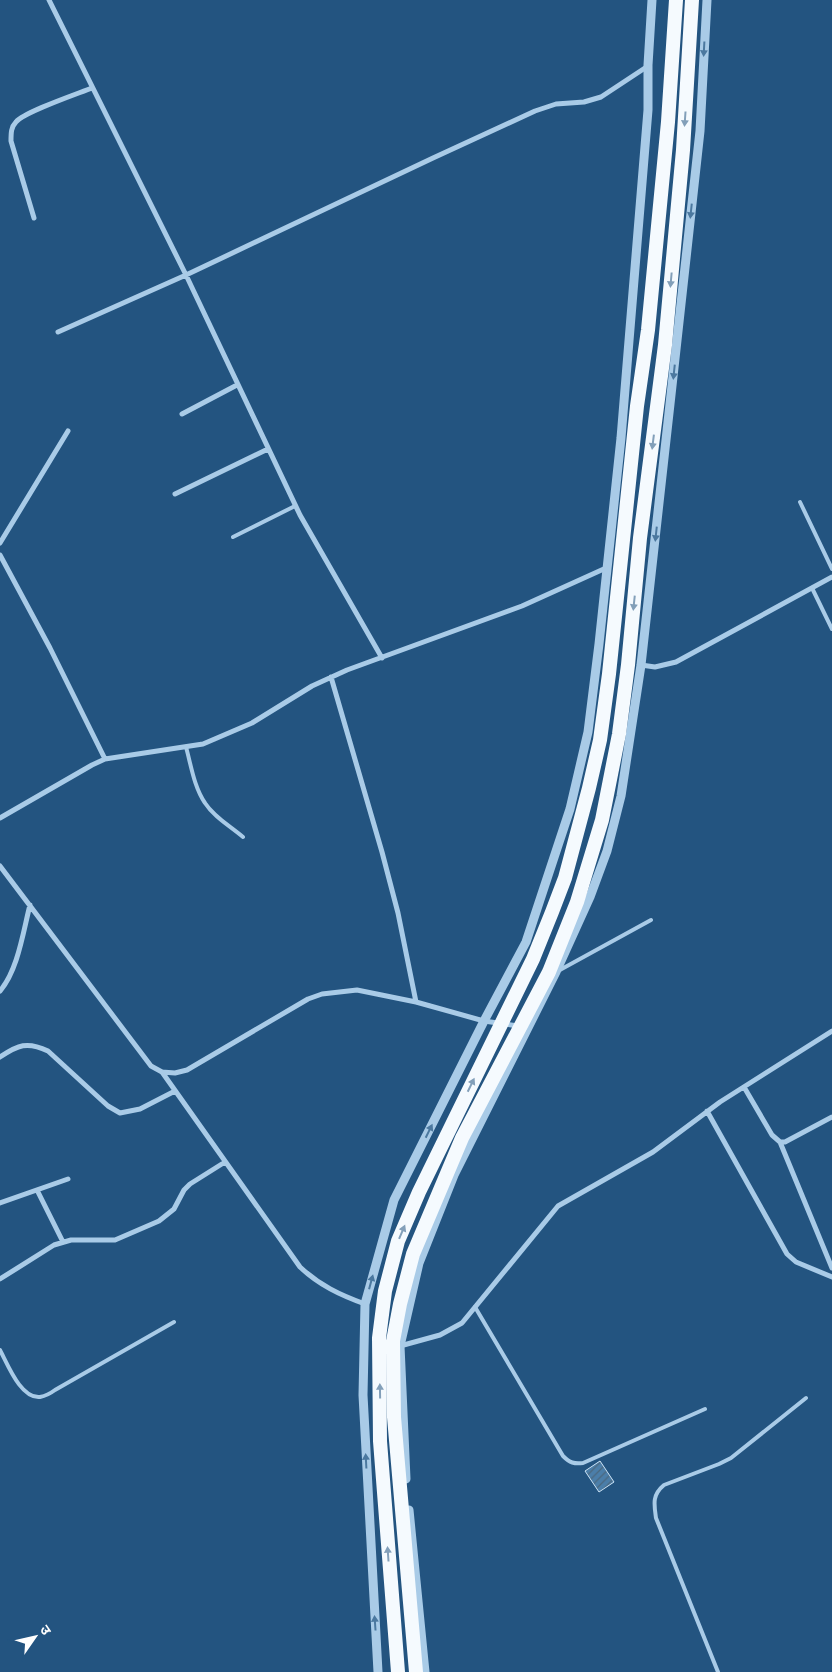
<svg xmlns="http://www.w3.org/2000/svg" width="832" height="1672" viewBox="0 0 832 1672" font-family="'Fira Sans','Noto Sans Devanagari',sans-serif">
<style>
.building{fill:url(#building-hatch);stroke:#cce3f5}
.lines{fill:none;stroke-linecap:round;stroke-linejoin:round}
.service{stroke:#a9cbe7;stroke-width:4}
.minor{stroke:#a9cbe7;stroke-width:5}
.tertiary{stroke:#a9cbe7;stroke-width:9}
.trunk-bridge{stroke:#f5fafe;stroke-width:14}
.oneway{fill:#4b789f}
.oneway2{fill:#829fb9}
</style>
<defs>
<pattern id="building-hatch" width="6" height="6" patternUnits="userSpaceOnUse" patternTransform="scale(1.25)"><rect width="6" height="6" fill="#4b7ea9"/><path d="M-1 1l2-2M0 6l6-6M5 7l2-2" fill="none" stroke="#4b687f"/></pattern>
</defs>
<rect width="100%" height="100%" fill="#235480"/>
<path class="building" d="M600 1461 614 1482 599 1492 585 1471Z"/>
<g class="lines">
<path class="service" d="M800 502 832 569
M233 537 295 506
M812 588 832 629
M186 747C191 765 194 787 205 803 214 817 230 826 243 837
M558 971 651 920
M475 1307 563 1456C570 1463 574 1464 583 1463L705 1409
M0 1350C8 1365 21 1399 40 1397 45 1396 51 1393 55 1390L174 1322
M718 1672 656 1518C654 1504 652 1495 664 1485L719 1464 731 1458 806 1398"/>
<path class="minor" d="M49 0 186 275 300 515 382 658
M34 218 11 141C11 133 11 127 16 122 24 112 77 94 92 88
M58 332 186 275 433 158 535 111 556 104 584 102 601 97 648 66
M182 414 237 385
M175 494 268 449
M0 543 68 431
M0 555 50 648 105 759
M641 665 655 667 676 662 832 577
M331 677 382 852 398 913 416 1002
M0 818 92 765 105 759 203 744 252 723 312 686 347 670 522 606 606 568
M0 866 151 1066 162 1072 175 1073 187 1070 308 999 322 994 357 990 416 1002 484 1021 518 1026
M0 991C18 970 23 932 30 905
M0 1057C18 1045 27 1041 48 1051L108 1106 120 1113 140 1109 175 1091
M162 1072 300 1267C319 1285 340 1295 365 1304
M744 1087 772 1135 780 1142H785L832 1117
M707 1111 787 1254 796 1262 832 1277
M780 1142 832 1268
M37 1190 63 1242
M0 1203 68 1179
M0 1279 54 1245 71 1240H115L159 1221 174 1209 184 1190 190 1184 225 1162
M400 1346 440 1335 462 1323 558 1206 653 1152 720 1102 832 1031"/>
<path class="tertiary" d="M406 1479 400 1346 419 1263 454 1175 556 972 590 897 607 851 621 796 641 665 670 404 700 131 707 0
M409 1510 425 1672
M378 1672 363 1395 365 1304 394 1200 484 1021 526 942 570 809 588 732 599 644 621 438 648 110V65L652 0"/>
<path class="trunk-bridge" d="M398 1672 380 1441 379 1338 385 1291 398 1241 419 1192 533 959 552 912 565 878 589 788 600 740 609 674 637 406 648 330 668 122 676 0
M416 1672 394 1417 393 1341 400 1304 413 1254 462 1138 549 972 577 902 602 820 619 734 628 665 640 538 665 345 683 150 692 0"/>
</g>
<defs><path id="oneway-solid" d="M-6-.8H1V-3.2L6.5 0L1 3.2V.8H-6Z" transform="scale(1.25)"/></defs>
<g class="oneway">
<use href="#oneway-solid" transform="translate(704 49) rotate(93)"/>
<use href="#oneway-solid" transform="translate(691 211) rotate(96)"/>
<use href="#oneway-solid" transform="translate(674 372) rotate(96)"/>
<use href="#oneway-solid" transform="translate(656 534) rotate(96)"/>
<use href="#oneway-solid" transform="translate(429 1131) rotate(-64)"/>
<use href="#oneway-solid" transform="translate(371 1282) rotate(-75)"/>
<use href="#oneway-solid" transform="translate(366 1461) rotate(-93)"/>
<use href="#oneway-solid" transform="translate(375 1623) rotate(-94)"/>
</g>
<g class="oneway2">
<use href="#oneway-solid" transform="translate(685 119) rotate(94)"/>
<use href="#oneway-solid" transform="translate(671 280) rotate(95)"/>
<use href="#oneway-solid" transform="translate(653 442) rotate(97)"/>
<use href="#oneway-solid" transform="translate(634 603) rotate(96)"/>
<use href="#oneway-solid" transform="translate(471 1085) rotate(-64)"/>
<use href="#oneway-solid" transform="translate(402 1232) rotate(-67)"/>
<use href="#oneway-solid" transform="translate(380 1391) rotate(-91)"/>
<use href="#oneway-solid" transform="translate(388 1554) rotate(-94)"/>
</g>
<g transform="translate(35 1637) rotate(56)" stroke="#235480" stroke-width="4" paint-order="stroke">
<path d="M0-4L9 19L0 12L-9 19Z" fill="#ffffff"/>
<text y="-8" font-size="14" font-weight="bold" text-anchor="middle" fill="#ffffff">उ</text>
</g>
</svg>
